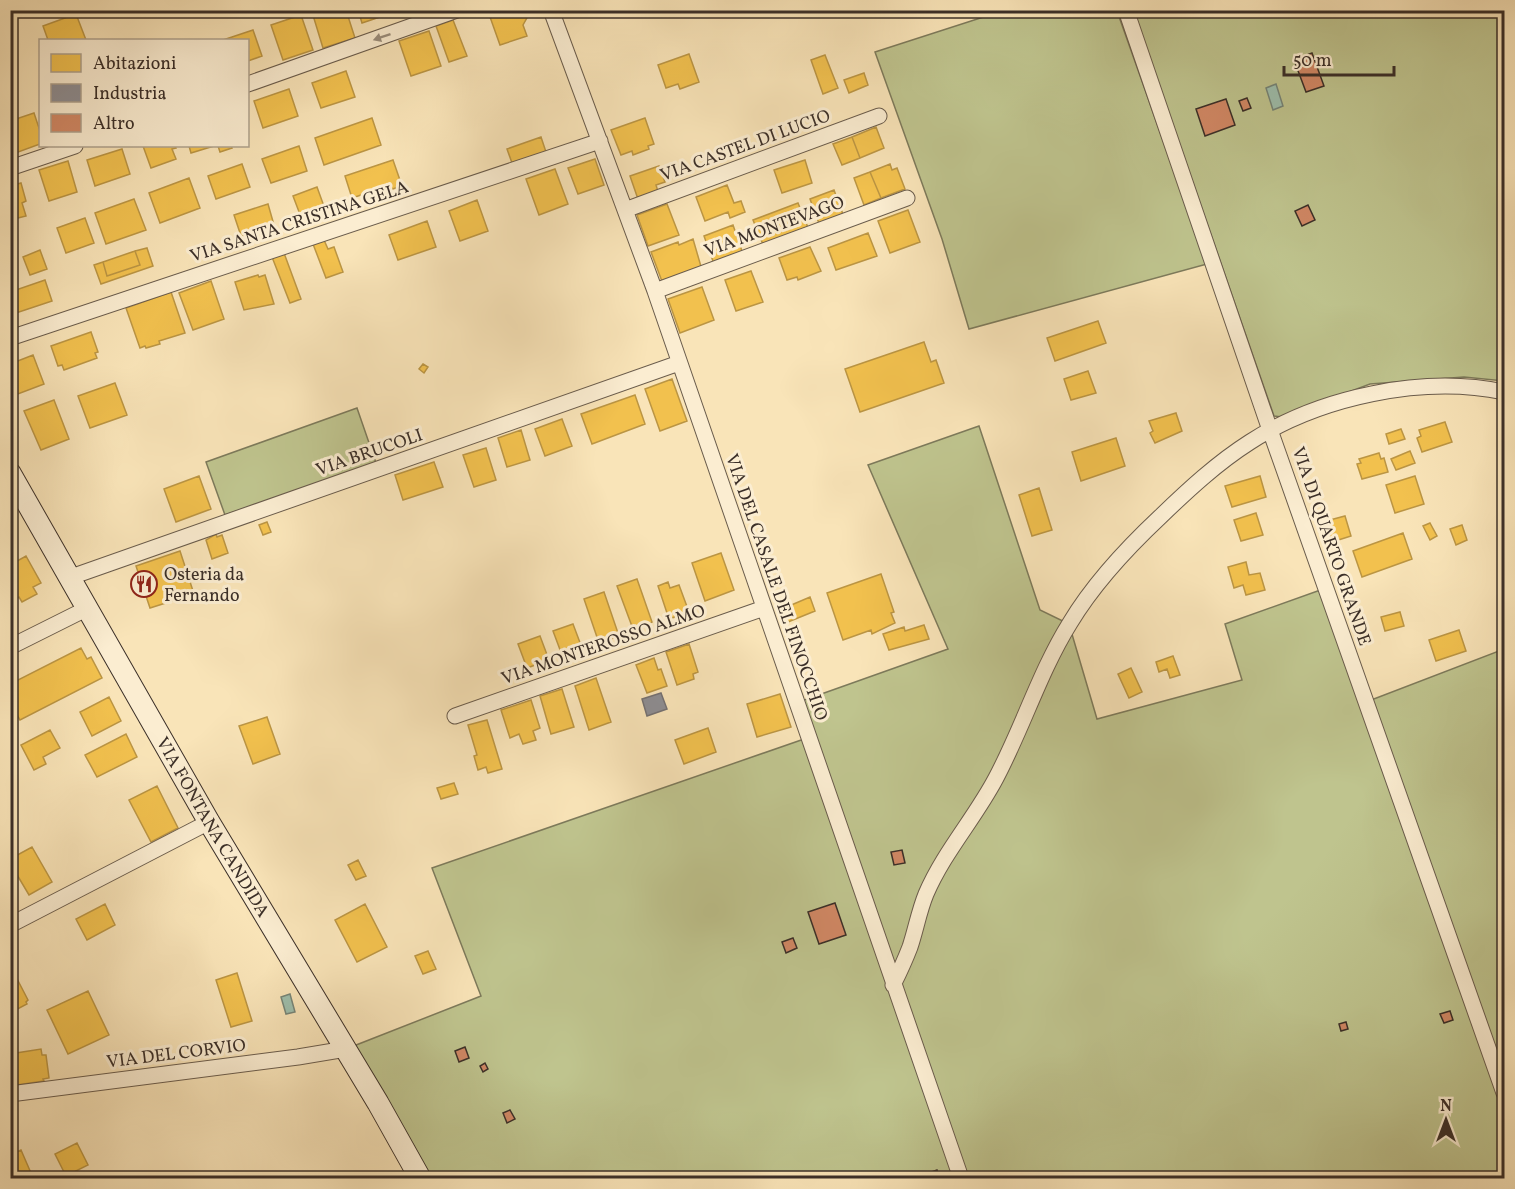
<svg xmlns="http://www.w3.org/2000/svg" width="1515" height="1189" viewBox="0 0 1515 1189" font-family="Vollkorn,serif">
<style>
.green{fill:#bfc48e;stroke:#7d7a5b;stroke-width:1.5}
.water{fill:#9ebfad;stroke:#768578;stroke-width:1.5}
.homes{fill:#f2c14e;stroke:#bb9543;stroke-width:1.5}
.industry{fill:#8d8d92;stroke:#747172;stroke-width:1.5}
.building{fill:#d18865;stroke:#3b2f28;stroke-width:1.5}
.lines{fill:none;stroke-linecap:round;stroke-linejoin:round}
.street-casing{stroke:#6a5c4c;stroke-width:17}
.secondary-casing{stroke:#3b2f28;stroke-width:23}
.street{stroke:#fbedd1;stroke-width:15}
.secondary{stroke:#fbedd1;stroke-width:21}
.oneway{fill:#9b8e7c}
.labels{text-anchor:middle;stroke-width:6;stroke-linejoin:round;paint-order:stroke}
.street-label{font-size:18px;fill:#3b2f28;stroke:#fbedd1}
.poi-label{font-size:18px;fill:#3b2f28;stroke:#fbedd1;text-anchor:start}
</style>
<rect width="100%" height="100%" fill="#f9e4b8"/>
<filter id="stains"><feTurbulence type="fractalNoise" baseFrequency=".00333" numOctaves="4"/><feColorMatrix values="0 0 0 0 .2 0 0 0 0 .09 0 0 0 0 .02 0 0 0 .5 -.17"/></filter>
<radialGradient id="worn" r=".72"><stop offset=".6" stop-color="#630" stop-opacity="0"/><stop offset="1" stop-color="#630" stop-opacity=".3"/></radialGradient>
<path class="green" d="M1002 11H1117L1207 264 969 329 942 239 875 52Z
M1133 11H1504V381L1464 377 1370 384 1282 417 1274 416Z
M357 408 376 463 225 515 206 462Z
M979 426 1040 610 1069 624 1097 719 1242 680 1225 624 1326 588 1366 702 1504 649V1178H414L346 1049 481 996 432 868 807 738 796 703 948 649 868 465Z"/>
<path class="water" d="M1276 84 1283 106 1273 110 1266 88Z
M290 994 295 1012 286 1014 281 997Z"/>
<path class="homes" d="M317 10H346L355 38 323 48 312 12Z
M358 10H388L389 14 362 23Z
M508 10H518L528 16 523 25 527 36 500 45 490 17Z
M76 14 86 40H48L43 26Z
M301 15 313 50 283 60 271 25Z
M453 20 467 56 449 62 436 26Z
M253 30 262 56 248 61V40H223Z
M429 31 441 66 411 76 399 41Z
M689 54 699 82 680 89 678 84 666 88 658 65Z
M825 55 838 88 823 94 811 60Z
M346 71 355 97 321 108 312 83Z
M864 73 868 85 849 93 844 80Z
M289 89 298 116 263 128 254 101Z
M34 113 40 131V144L10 155V121Z
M372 118 381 145 324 165 315 138Z
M645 118 654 144 648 146 649 149 633 155 632 151 621 155 611 130Z
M876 127 884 148 860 158 852 137Z
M541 137 546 152 512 163 507 149Z
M852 137 860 158 842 165 833 144Z
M143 146H175L176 148 172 149 176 159 151 168Z
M189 146H214L191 153Z
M218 146H231L232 148 220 152Z
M299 146 307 171 271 183 262 159Z
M122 149 130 174 95 186 87 160Z
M595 159 604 185 578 194 568 168Z
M393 160 402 186 383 192 382 188 352 198 345 176Z
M805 160 812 183 782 193 774 170Z
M68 161 77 192 49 201 39 170Z
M242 164 250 187 216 199 208 176Z
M890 164 892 170 897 168 905 189 881 198 870 172Z
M659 166 665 182 656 185 659 195 639 202 630 176Z
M555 169 568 204 539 215 526 179Z
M870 172 881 198 864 205 854 178Z
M189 178 200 208 160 223 149 193Z
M21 183 26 201 22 203 26 216 10 220V186Z
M727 185 734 203 741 201 745 212 730 218 728 212 705 221 696 197Z
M317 187 325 209 301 217 293 196Z
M834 190 844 217 820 226 810 199Z
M134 199 146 230 106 244 95 213Z
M477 200 488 231 460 241 449 211Z
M798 203 809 230 764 247 753 220Z
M268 204 274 225 241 236 234 215Z
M667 204 679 235 648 246 637 215Z
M908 210 920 242 890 253 878 221Z
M85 218 94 243 66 253 57 228Z
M427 221 436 247 398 260 389 235Z
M733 225 743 254 714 264 704 236Z
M868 233 877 256 836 270 828 248Z
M693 239 702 270 663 284 651 252 678 242 679 245Z
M324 240 328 249 334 247 343 272 326 278 313 244Z
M810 247 821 271 798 280 797 277 787 280 779 258Z
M147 248 153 266 101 284 94 265 103 262 107 276 140 265 135 251Z
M40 250 47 269 30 275 23 257Z
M135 251 140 265 107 276 103 262Z
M284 253 301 299 290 303 272 257Z
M751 271 763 302 736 311 725 280Z
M258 275 259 277 265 275 274 304 244 310 235 282Z
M45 280 52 301 10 315V292Z
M211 281 224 319 193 330 179 293Z
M702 287 714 320 680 333 668 299Z
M171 292 185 333 159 341 160 344 146 348 145 346 140 348 126 308Z
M1098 321 1106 343 1055 361 1047 338Z
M91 332 98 352 95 353 97 358 64 370 62 365 58 366 51 346Z
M924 342 931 362 936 360 944 383 860 412 845 369Z
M33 355 44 384 10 397V364Z
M423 364 428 367 424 373 419 369Z
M1088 371 1096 393 1071 400 1064 379Z
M672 379 687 421 660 431 645 389Z
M115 383 127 415 90 428 78 396Z
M635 395 645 424 592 444 581 414Z
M54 400 69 439 41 450 24 411Z
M1176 413 1182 431 1155 443 1150 433 1153 431 1149 421Z
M562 419 572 446 545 456 535 429Z
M1445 422 1452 442 1422 452 1417 438 1421 436 1419 430Z
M1401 429 1405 439 1389 444 1386 434Z
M521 430 530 460 507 467 498 438Z
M1116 438 1125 466 1081 481 1072 452Z
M486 448 496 480 474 487 463 455Z
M1410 451 1415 463 1396 470 1391 459Z
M1379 453 1381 459 1384 458 1388 472 1362 479 1357 464 1361 463 1359 459Z
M434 462 443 487 403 500 395 475Z
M199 476 211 509 176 522 164 489Z
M1260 476 1266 497 1232 507 1225 486Z
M1415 476 1424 504 1395 513 1386 485Z
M1039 488 1052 530 1032 536 1019 495Z
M1256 513 1263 535 1241 541 1234 520Z
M1345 516 1351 536 1332 542 1326 521Z
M267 522 271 532 263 535 259 525Z
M1430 523 1437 536 1430 540 1423 526Z
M1462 525 1467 540 1456 545 1450 529Z
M1403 533 1412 559 1362 577 1353 551Z
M216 534 217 537 222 535 228 553 212 559 206 540Z
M180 551 194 594 150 608 136 566Z
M721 553 734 590 705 601 692 563Z
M26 556 41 583 33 587 37 594 22 602 19 597 16 599 10 589V565Z
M1246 562 1249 575 1260 573 1265 590 1246 595 1243 585 1234 588 1228 567Z
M881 574 894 612 891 613 895 623 872 634 871 630 843 640 827 593Z
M637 579 652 622 633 629 617 586Z
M668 582 670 588 679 585 689 612 669 619 658 586Z
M604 592 619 636 599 643 584 599Z
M810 597 815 611 788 622 782 609Z
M1400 612 1404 626 1385 631 1381 617Z
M573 624 582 648 562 655 553 631Z
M924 625 929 639 889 650 883 634 904 627 905 631Z
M1459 630 1466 651 1436 661 1429 640Z
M540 636 549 660 527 668 518 644Z
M689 644 698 672 693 674 694 679 677 685 666 652Z
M81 648 87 659 91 657 102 678 20 720 10 702V697L14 695 10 684Z
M1173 656 1180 675 1170 678 1167 669 1159 672 1156 662Z
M654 658 658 670 661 669 667 686 647 693 636 665Z
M1131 668 1142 692 1129 698 1118 674Z
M596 678 611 722 589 730 575 686Z
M562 689 574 727 551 734 540 696Z
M780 694 791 727 757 737 747 704Z
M109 697 121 721 92 736 80 712Z
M531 700 540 728 533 731 536 740 523 744 519 734 510 738 501 710Z
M267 717 280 754 253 764 239 726Z
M487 720 502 769 488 773 486 767 478 770 474 756 477 755 468 725Z
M708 728 716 752 684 764 675 740Z
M50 730 60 748 43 757 46 764 34 770 21 745Z
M126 734 137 757 97 777 85 755Z
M454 783 458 794 441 799 437 788Z
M157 786 178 828 151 842 129 800Z
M32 847 52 882 29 895 10 863V859Z
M358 860 366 876 356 880 348 865Z
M105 904 115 925 87 940 76 919Z
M365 904 387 947 357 962 335 920Z
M428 951 436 969 423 974 415 956Z
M13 971 28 1000 26 1002 27 1004 10 1013V973Z
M237 973 252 1021 231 1027 216 980Z
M88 991 109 1035 68 1054 47 1010Z
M41 1049 42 1055H46L49 1078 43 1079 44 1081 10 1086V1054Z
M77 1143 88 1165 66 1176 55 1154Z
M21 1150 31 1173 20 1178H10V1155Z
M49 1172 52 1178H38L37 1177Z"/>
<path class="industry" d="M661 693 667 709 647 716 642 699Z"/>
<path class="building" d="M1312 53 1324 86 1306 92 1294 60Z
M1247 98 1251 108 1243 111 1239 101Z
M1226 99 1235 125 1205 136 1196 109Z
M1308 205 1315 220 1302 226 1295 211Z
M902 850 905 863 894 865 891 852Z
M835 903 846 935 819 944 808 912Z
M793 938 797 948 786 953 782 942Z
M1450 1011 1453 1020 1444 1023 1440 1014Z
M1346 1022 1348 1029 1341 1031 1339 1024Z
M465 1047 469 1058 459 1062 455 1051Z
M485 1063 488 1069 483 1072 480 1066Z
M510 1110 515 1119 507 1123 503 1113Z
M937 1170 940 1178H915Z"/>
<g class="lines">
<defs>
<path id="street" d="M551 10 655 291 961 1178
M1126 10 1270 430 1504 1093
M10 11 13 10
M248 84 457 10
M10 168 75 146
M625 210 879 116
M655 291 907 198
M10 338 600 141
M71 577 679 363
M10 647 88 608
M455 716 764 608
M10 925 209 822
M893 985C899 973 905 960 910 947 916 929 919 911 926 894 944 852 975 818 996 778 1023 727 1040 671 1070 623 1094 583 1127 548 1160 517 1188 490 1217 463 1250 442 1320 397 1422 375 1504 392
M10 1094 298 1057 346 1049"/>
<g id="secondary">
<path id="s1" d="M10 473 209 822 378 1103 420 1178"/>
</g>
</defs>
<use href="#street" class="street-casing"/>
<use href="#secondary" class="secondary-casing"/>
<use href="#street" class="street"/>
<use href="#secondary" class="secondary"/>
</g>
<defs><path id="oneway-solid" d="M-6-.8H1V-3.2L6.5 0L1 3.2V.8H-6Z" transform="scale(1.5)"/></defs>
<use class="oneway" href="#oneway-solid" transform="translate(382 37) rotate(161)"/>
<defs>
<symbol id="restaurant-ring" viewBox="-11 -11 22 22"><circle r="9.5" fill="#fbedd1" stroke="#8f2418" stroke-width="1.5"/><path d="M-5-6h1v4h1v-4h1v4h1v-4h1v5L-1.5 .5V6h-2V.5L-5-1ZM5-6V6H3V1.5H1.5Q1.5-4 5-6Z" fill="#8f2418"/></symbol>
</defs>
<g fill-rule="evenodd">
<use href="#restaurant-ring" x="129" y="569" width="30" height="30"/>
</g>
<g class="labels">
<g class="street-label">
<text transform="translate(745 145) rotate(-20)" y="6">VIA CASTEL DI LUCIO</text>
<text transform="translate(299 221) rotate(-18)" y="6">VIA SANTA CRISTINA GELA</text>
<text transform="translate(774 226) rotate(-20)" y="6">VIA MONTEVAGO</text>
<text transform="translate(369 452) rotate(-19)" y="6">VIA BRUCOLI</text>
<text transform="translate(1332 546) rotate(71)" y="6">VIA DI QUARTO GRANDE</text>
<text transform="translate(777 587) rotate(71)" y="6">VIA DEL CASALE DEL FINOCCHIO</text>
<text transform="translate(603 644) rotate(-19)" y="6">VIA MONTEROSSO ALMO</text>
<text dy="6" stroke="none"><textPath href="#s1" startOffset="408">VIA FONTANA CANDIDA</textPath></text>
<text transform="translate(176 1053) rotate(-7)" y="6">VIA DEL CORVIO</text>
</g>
<g class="poi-label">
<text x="164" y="580">Osteria da<tspan x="164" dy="21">Fernando</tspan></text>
</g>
</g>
<rect width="1515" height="1189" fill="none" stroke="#f9e4b8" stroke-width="36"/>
<rect x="12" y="12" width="1491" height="1165" fill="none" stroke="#3b2f28" stroke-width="3"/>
<rect x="18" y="18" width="1479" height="1153" fill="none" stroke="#3b2f28" stroke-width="1.5"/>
<rect x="39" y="39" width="210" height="108" fill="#fbedd1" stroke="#aea18d" stroke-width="1.5"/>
<rect x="51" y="54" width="30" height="18" fill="#f2c14e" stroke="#aea18d" stroke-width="1.5"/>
<text x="93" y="69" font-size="18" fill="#3b2f28">Abitazioni</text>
<rect x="51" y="84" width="30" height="18" fill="#8d8d92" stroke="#aea18d" stroke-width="1.5"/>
<text x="93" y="99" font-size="18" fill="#3b2f28">Industria</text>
<rect x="51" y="114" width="30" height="18" fill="#d18865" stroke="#aea18d" stroke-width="1.5"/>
<text x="93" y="129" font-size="18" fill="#3b2f28">Altro</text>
<g transform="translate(1446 1120)" stroke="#fbedd1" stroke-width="4.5" paint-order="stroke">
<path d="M0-4.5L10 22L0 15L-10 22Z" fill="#3b2f28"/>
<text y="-9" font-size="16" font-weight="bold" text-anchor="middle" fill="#3b2f28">N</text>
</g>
<path d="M1284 66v9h110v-9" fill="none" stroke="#3b2f28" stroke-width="3"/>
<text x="1293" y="66" font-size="18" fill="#3b2f28" stroke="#fbedd1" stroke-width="4.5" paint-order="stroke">50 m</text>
<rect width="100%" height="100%" filter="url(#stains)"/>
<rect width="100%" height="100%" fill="url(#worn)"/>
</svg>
